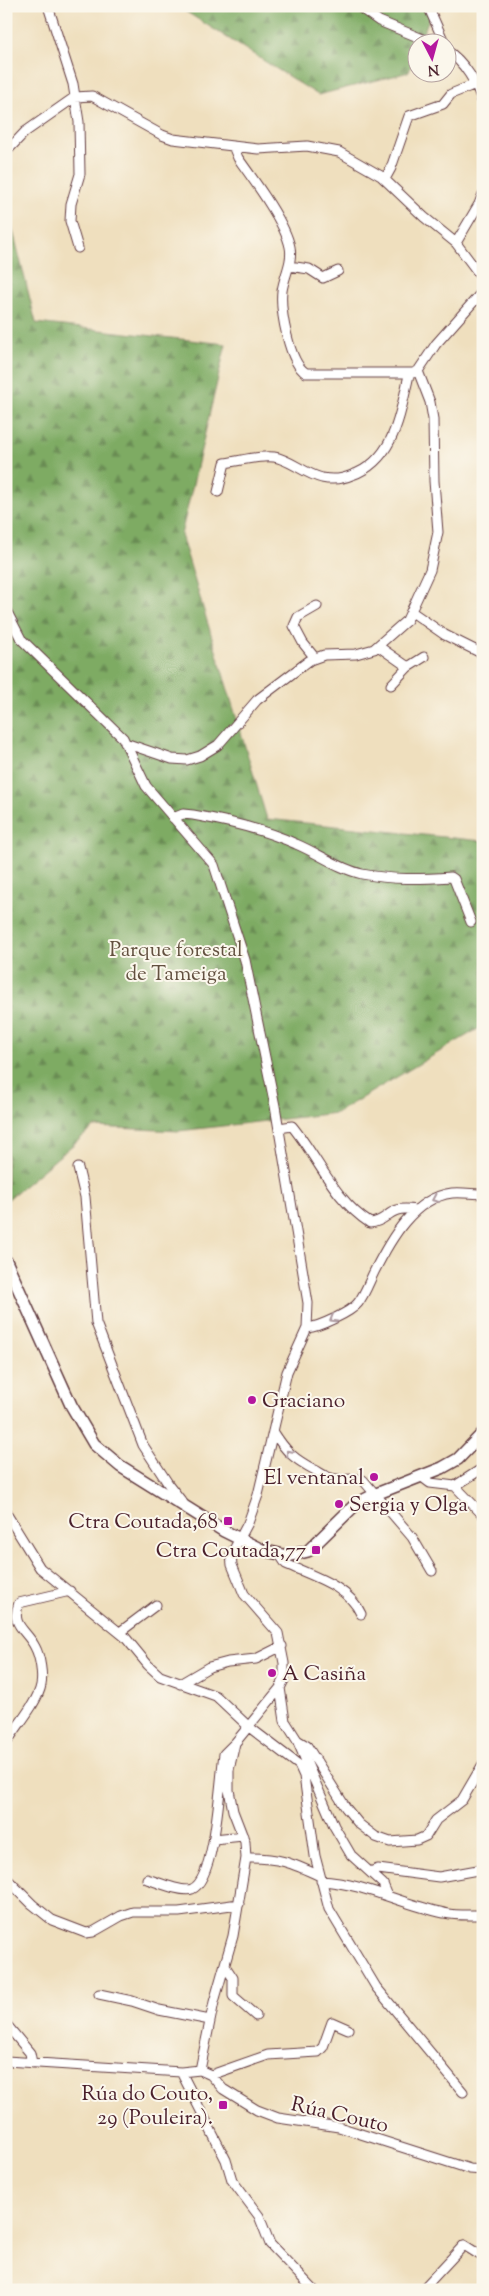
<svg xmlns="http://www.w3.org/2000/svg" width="489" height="2296" font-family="'Sorts Mill Goudy',serif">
<defs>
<pattern id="forest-firs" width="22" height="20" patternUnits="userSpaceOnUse" patternTransform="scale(1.25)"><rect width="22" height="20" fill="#7eab64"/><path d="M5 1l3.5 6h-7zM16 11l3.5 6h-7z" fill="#698b53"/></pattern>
</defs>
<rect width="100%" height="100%" fill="#fbf7ec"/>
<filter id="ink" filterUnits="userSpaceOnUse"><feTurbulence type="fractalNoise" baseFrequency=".02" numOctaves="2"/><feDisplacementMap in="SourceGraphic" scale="10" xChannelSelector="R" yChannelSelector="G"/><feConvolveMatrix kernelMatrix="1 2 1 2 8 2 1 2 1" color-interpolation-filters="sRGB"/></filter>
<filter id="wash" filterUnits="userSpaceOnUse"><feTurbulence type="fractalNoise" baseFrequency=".0096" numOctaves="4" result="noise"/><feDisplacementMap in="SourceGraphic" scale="20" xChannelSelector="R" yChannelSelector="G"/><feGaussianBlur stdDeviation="1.12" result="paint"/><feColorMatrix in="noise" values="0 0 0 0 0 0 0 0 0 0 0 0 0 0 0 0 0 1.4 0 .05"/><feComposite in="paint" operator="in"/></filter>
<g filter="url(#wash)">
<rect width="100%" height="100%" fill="#efdfbe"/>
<!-- forest -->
<path fill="url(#forest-firs)" stroke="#646548" d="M177,6H426L430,16L420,42H416V51L409,72L318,95Z
M6,203L36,323L226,344L181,535L267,819L483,841V1026L336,1113L179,1131L94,1127L7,1200Z"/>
</g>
<g filter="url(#ink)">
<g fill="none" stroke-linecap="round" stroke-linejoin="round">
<!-- minor casing -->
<g stroke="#633c41" stroke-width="11">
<path id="minor" d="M48,6L73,84L79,122L80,174L71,204L70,221L78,248
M358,6L379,21L430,42
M428,6L444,42
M446,50C464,61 478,85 483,104
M233,146L238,158C253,179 285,222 290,247C293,262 284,276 282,291C280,310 289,363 306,373H413L418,371L436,344L483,291
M6,152L25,132L75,97L92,96L162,135L173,139L258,149L307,146L339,152L381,176L424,217L456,243L483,279
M385,179L391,168L409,116L443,104L451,94L483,81
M456,243L479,204L483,194
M289,266L309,269L323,278L338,271
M218,492L225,463C239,461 259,455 274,457C289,459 305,474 322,478C332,480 343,479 352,475C395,460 400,413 409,375
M6,610L21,639L123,738L146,786L214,865L245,960L275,1106L308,1303L307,1328L287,1372L258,1495L248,1523L231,1555L232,1565L244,1594L278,1633L284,1663V1680L280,1688L235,1743L229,1770V1790L233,1811L245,1842L246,1858L233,1936L214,2002L200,2070
M412,612L445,635L483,654
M378,646L408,667
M315,658L303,643L294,626L298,617L317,606
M391,685L408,667L424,657
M125,743L172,759L187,760L200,756L218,745L257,700L310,660L324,655L356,654L374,649L407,620L430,570L438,532L434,481L433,419L430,402L418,371
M173,818L183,814L193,815C228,821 263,829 296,844C318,853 339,869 362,874C392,880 421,879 451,877L454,879L471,922
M279,1128L292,1126C319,1159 334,1200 370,1223C390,1221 387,1205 415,1210
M78,1168L85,1197L96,1323L143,1445L169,1485L183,1503
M307,1328C319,1327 351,1312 358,1303C365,1294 369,1282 374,1272C390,1240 413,1198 452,1193C462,1192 473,1194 483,1194
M273,1431C286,1452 294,1459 315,1470C322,1474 328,1479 336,1479C346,1481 353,1477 363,1480L412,1537L432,1571
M422,1477L430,1483L455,1486L483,1515
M455,1486L483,1468
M6,1513L40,1568L125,1637L148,1665L160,1676L216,1696L249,1727L299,1765L304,1776L315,1856L329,1909L376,1987L463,2092
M280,1555L286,1564C312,1576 349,1586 361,1614
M120,1632L156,1605
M180,1684L209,1667L228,1662L256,1659L282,1646
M280,1688L285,1721L297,1740L334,1826L351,1855L383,1884L388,1896
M297,1740L307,1746L346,1808L359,1824L376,1837L390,1842L417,1840L426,1836L436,1820L462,1800L483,1764
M7,1742C16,1727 38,1702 41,1685C43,1675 40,1656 35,1647C26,1629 10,1626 19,1603L70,1591
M214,1839L243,1836
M246,1858C278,1857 292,1863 320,1876
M370,1872L378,1869L439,1877L483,1869
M6,1878L32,1904L52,1920L86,1933L93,1932L121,1916L133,1912H179L239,1904
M147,1879C157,1882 183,1893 192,1889C216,1879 220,1779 224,1754L235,1743
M321,1881C364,1883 403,1905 444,1913C456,1916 470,1915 483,1915
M225,1966L233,1978V1996L256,2016
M99,1994L132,2001L159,2010L210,2020
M6,2024L30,2053L32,2063
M6,2061L181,2072
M211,2075L268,2055L318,2052L323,2047L332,2022L348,2029
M314,2290L270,2244L259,2216L232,2180L226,2160L181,2072L200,2070L211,2075L223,2089L257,2110L278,2118L339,2127L470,2169L483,2170
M422,2290L464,2245L483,2257"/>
</g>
<!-- tertiary casing -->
<g stroke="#633c41" stroke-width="14">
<path id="tertiary" d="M6,1261L71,1405L94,1444L120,1466L224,1531L262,1550L288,1556L308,1551L356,1504L376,1494L442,1468L458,1459L483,1433"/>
</g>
<!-- minor -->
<use href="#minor" stroke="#fff" stroke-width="9"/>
<!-- tertiary -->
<use href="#tertiary" stroke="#fff" stroke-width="11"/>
</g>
<!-- one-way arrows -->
<defs><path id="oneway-chevron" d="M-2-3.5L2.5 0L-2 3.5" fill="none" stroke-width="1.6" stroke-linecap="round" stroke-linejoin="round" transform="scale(1.25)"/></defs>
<g stroke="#ae9aa0">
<use href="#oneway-chevron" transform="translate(435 1199) rotate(156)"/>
<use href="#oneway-chevron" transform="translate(333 1319) rotate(150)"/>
<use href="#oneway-chevron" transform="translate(289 1453) rotate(-132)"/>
</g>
</g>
<!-- markers -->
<g fill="#b5179e" stroke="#fbf7ec" stroke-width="2">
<circle cx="252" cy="1400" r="5"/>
<circle cx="374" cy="1477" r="5"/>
<circle cx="339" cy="1504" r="5"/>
<rect x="223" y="1516" width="10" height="10" rx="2.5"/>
<rect x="311" y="1545" width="10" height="10" rx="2.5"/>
<circle cx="272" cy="1673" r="5"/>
<rect x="218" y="2100" width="10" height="10" rx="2.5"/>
</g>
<g text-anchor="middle" stroke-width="4" stroke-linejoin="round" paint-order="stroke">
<!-- park labels -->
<g font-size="21" fill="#635140" stroke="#fbf7ec">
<text x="176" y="956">Parque forestal<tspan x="176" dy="24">de Tameiga</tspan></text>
</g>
<!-- poi labels -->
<g font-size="21" fill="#4a1f2b" stroke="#fbf7ec" text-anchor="end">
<text x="262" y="1407" text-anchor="start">Graciano</text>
<text x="364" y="1484">El ventanal</text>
<text x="349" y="1511" text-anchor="start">Sergia y Olga</text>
<text x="218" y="1528">Ctra Coutada,68</text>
<text x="306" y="1557">Ctra Coutada,77</text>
<text x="282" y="1680" text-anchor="start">A Casiña</text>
<text x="213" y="2100">Rúa do Couto,<tspan x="213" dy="24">29 (Pouleira).</tspan></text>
</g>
<!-- street labels -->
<g font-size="21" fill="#4a1f2b" stroke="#fbf7ec">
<text transform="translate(340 2114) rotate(13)" y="7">Rúa Couto</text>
</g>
</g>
<!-- margin -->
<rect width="489" height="2296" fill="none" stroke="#fbf7ec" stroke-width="25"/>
<!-- north arrow -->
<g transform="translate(432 58) rotate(174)"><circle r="24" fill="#fbf7ec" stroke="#b4a19f"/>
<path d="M0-4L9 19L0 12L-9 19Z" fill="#b5179e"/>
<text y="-8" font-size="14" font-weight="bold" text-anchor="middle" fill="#4a1f2b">N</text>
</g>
</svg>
